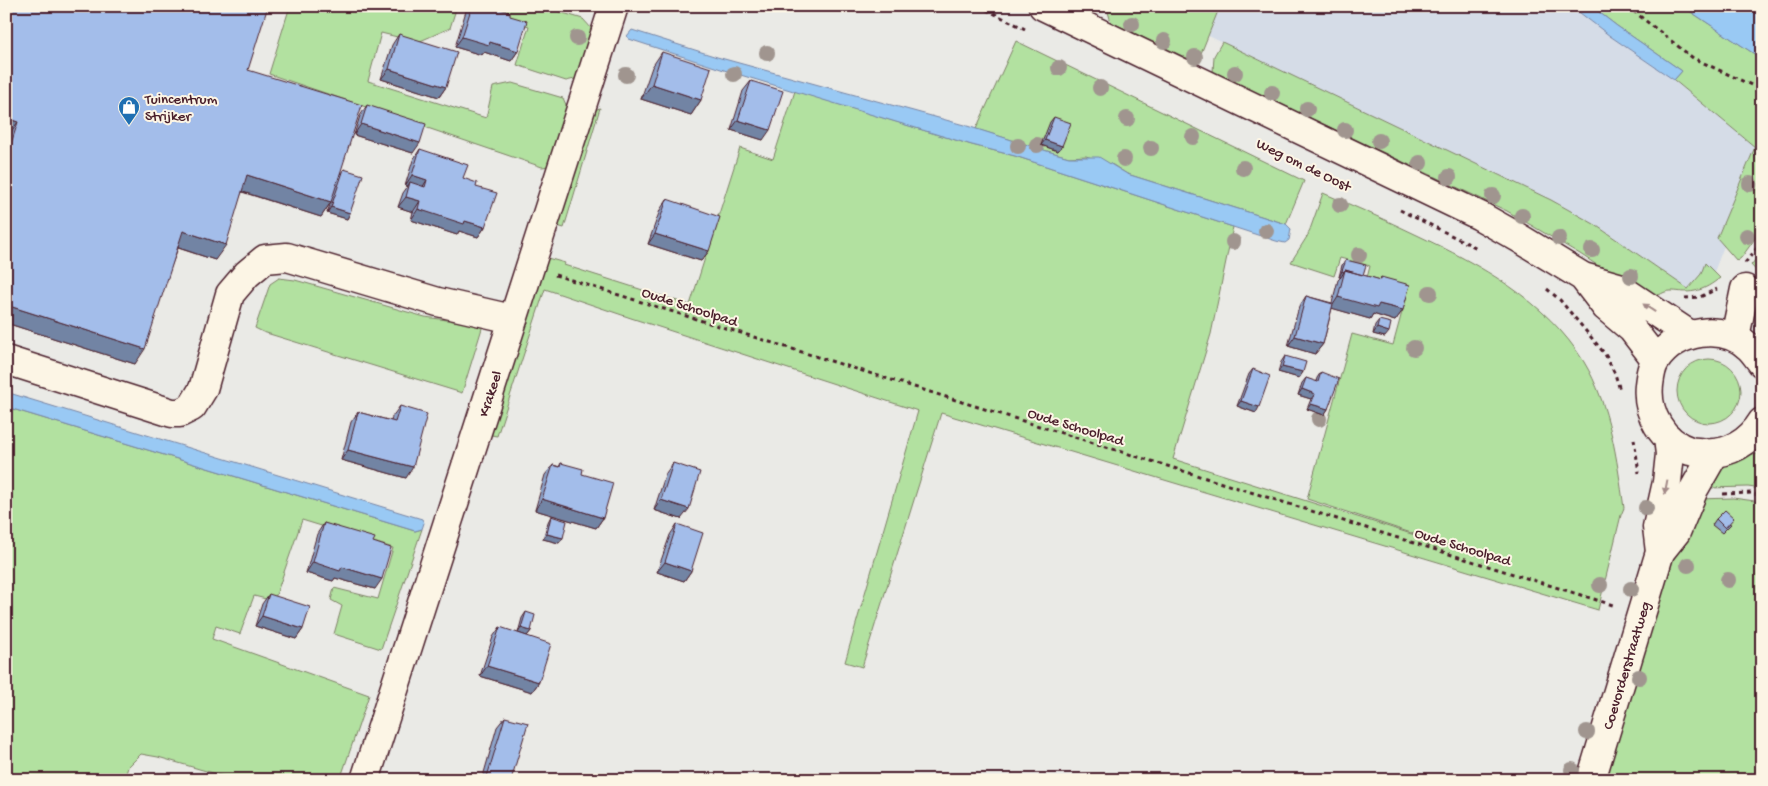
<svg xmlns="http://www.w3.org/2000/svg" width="1768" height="786" font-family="'Gochi Hand',sans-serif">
<rect width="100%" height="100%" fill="#eaeae6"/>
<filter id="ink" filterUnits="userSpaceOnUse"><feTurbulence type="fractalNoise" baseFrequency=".02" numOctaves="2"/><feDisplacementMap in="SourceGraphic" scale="10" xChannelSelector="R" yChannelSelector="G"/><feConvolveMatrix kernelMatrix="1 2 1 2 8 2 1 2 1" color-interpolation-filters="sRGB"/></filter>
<g filter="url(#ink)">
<!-- built -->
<path fill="#d5dce7" d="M1146,6H1571L1610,36L1674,80L1755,147L1717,238L1724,246L1714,272L1705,263L1701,274L1688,289L1594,224L1551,200Z"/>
<!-- green -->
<path fill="#b2e1a0" stroke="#7e8066" d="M290,6H457L450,28L418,42L381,33L368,81L486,118L493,87L512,83L563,98L567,107L550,166L542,167L269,74Z
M464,6H540L583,19L592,29L579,78L566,81L517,65L529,26Z
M1109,6H1220L1200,56L1196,59L1191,60L1111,22L1108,12Z
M1591,6H1682L1762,59V229L1741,258L1737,261L1717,238L1755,147L1674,80L1682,71L1617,26Z
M1016,41L1304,181L1286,224L1127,174L1113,165L1086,156L1069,157L1047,151L976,129Z
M1222,42L1551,200L1594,224L1688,289L1701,274L1705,263L1720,278C1712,284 1705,289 1695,291C1676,295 1670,284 1653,300H1651L1580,254L1507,211L1213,72L1214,56Z
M795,91L972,145L1015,156L1233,227L1211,334L1173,459L1491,559L1307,499L1352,334L1393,345L1408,290L1367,278L1370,266L1340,258L1334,276L1291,262L1308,235L1323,193C1354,206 1386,220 1417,235C1480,265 1546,300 1584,362C1610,405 1617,460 1624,508L1621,515L1598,610L941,413L862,667L845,662L918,411L631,318L545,289L497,436L485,434L544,257L565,263L564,265L690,305L740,148L773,159Z
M600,108L564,228L554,225L592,111Z
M1762,252V277L1751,265Z
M279,278L295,280L425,317L483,325L462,393L263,332L255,328L270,284Z
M1762,303V337L1758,325L1756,304Z
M1677 391a32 32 0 1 1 64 0a32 32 0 1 1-64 0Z
M6,407L415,531L422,529L381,649L334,634L342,606L331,600L334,588L378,599L393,548L302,520L274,601L254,596L240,634L216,626L212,639L369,695L340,780H237L158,757L141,754L128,767L124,780H6Z
M1748,454H1762V489L1748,487L1708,488L1725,462Z
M1733,498L1762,502V537L1759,541L1762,550V780H1598C1626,685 1659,590 1698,499Z"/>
<!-- water -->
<path fill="#99c9f4" stroke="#7985a4" d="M1571,6H1591L1617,26L1682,71L1674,80L1610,36Z
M1682,6H1762V59Z
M632,30L717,57L964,125L1047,151L1069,157H1099L1127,174L1286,224L1291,229L1289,240L1285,243L1276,241L1015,156L972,145L724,70L629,39L627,36Z
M6,392L422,519L424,523L422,529L415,531L6,407Z"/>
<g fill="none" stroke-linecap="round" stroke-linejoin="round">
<!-- minor casing -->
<g stroke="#4a1f2b" stroke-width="31">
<g id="minor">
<path d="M1735,337L1745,289"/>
<path d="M6,360L172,413H180L192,407L203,389L230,294L247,274L265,259L287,257L438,302L512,319"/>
<path d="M1660,552L1676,532L1694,489L1714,454"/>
<path id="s1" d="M365,780L614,6"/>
<path id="s2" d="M1591,780L1660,552L1657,527L1667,482L1670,454L1668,438"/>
</g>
</g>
<!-- major casing -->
<g stroke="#4a1f2b" stroke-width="31">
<path id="major" d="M1043,6L1480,216L1519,238L1583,277L1618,287L1690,335
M1583,277L1606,307L1632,329L1656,360
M1762,363C1758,358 1754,352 1750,348C1723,322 1677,330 1656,360C1651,367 1650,377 1649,385C1646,413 1662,442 1690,451C1694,452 1700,452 1705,453C1728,455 1750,442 1762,422"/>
</g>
<!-- path -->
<path stroke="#4a1f2b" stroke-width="3" stroke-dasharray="4 4" stroke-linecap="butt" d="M979,6L1025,29
M1627,6L1693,58L1762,90
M1400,210L1477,248
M1745,263L1762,242
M555,275L1616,606
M1547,289L1560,300L1605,354L1615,374L1620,390
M1685,298L1700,297L1717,289
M1634,439L1639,473
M1723,494L1751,493L1762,496"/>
<!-- minor -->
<use href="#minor" stroke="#fcf5e5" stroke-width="28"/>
<!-- major -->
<use href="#major" stroke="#fcf5e5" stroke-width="28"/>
</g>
<!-- trees -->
<g fill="#a0958f">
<circle cx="1132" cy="24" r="8"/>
<circle cx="577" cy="38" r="8"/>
<circle cx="1164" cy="41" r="8"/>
<circle cx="767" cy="53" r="8"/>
<circle cx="1195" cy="57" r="8"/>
<circle cx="1059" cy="68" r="8"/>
<circle cx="1235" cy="73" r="8"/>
<circle cx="734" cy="74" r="8"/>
<circle cx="626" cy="75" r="8"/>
<circle cx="1100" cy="88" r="8"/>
<circle cx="1272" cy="93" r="8"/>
<circle cx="1307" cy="109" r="8"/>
<circle cx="1127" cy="119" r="8"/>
<circle cx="1345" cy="130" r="8"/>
<circle cx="1193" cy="137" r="8"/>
<circle cx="1379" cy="141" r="8"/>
<circle cx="1037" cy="145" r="8"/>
<circle cx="1018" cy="146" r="8"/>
<circle cx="1151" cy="148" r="8"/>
<circle cx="1124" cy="159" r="8"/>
<circle cx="1420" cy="163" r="8"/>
<circle cx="1243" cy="168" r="8"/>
<circle cx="1449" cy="177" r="8"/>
<circle cx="1750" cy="184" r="8"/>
<circle cx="1493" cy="196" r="8"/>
<circle cx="1340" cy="205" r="8"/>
<circle cx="1522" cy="216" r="8"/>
<circle cx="1266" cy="231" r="8"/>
<circle cx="1747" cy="236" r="8"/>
<circle cx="1559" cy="238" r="8"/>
<circle cx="1233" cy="242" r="8"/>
<circle cx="1592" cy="250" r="8"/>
<circle cx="1359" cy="255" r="8"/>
<circle cx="1631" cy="276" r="8"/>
<circle cx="1430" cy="293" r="8"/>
<circle cx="1414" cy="348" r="8"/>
<circle cx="1319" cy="419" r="8"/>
<circle cx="1646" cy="508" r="8"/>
<circle cx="1688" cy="565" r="8"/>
<circle cx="1728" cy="580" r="8"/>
<circle cx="1600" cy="585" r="8"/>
<circle cx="1631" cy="589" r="8"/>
<circle cx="1639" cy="677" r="8"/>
<circle cx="1587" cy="732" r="8"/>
<circle cx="1572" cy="770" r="8"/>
</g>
<!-- wall -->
<path fill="#8ca3c9" stroke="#4a1f2b" d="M6,6L248,70L340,174L344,169L350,213L347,219L327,213L331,202L321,217L242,192L215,260L178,248L135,364L6,323V141L7,137H6Z
M470,6H490L510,16L518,51L511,61L484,52L482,55L455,47L466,11Z
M399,34L446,87L439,97L381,79L392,45Z
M662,52L701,100L691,115L641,99L652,67Z
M751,81L763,140L731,130L743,91Z
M367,105L413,153L354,135L360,116Z
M1054,117L1062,146L1058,151L1041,145L1050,122Z
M420,149L476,187L485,227L478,237L459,231L457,235L411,220L413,212L398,207L403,193L408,186H405L413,160Z
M667,199L709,251L701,261L648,244L660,210Z
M1346,260L1363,275L1380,280L1381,277L1403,310L1395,321L1373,314L1370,319L1332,308L1323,344L1315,354L1288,346L1299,307L1306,296L1332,303L1338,280L1341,277H1339L1342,265Z
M1379,320L1385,337L1373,334L1375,325Z
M1285,356L1303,372L1299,378L1278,372L1281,362Z
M1253,369L1256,413L1237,406L1249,374Z
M1321,372L1328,409L1324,415L1307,409L1311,399L1298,395L1302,383L1306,378L1316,382L1317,378Z
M400,406L406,478L341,460L351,422L358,412L391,421L392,417Z
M561,463L582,474L603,518L596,528L535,510L545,475L553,465L559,467Z
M673,463L681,519L654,510L666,473Z
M551,516L559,543L543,539L548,522Z
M1716,519L1731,524L1722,533L1712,525Z
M324,523L373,542L375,589L335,578L333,581L306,573L317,534Z
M677,524L691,571L684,581L657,572L670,535Z
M269,594L303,629L296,639L255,626L262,604Z
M526,612L531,631L527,636L518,633L522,618Z
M500,627L539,682L532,692L480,676L493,637Z
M505,717L511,780H482L497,727Z"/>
<!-- shaded-wall -->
<path fill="#7284a4" stroke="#4a1f2b" d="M462,37L490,42L518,51L511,61L484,52L482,55L455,47Z
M389,69L446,87L439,97L381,79Z
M652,84L701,100L691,115L641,99Z
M6,118L18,122L7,137H6Z
M738,120L770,130L763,140L731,130Z
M361,124L420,143L413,153L354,135Z
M1045,140L1062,146L1058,151L1041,145Z
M247,175L331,202L321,217L237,190Z
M412,175L427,180L420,191L410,182L408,186H405Z
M406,197L420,201L413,212L398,207Z
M331,207L350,213L347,219L327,213Z
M418,209L465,221L485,227L478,237L459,231L457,235L411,220Z
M183,231L226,245L215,260L173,246Z
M655,234L709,251L701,261L648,244Z
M1342,271L1344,272L1341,277H1339Z
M1338,297L1379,304L1403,310L1395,321L1373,314L1370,319L1331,308Z
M6,305L145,349L135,364L6,323Z
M1377,328L1389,332L1385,337L1373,334Z
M1295,336L1323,344L1315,354L1288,346Z
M1282,367L1303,372L1299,378L1278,372Z
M1302,389L1315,394L1311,399L1298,395Z
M1241,401L1259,407L1256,413L1237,406Z
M1311,404L1328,409L1324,415L1307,409Z
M348,450L413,467L406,478L341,460Z
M542,499L603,518L596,528L535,510Z
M661,500L689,509L681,519L654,510Z
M547,534L563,538L559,543L543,539Z
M313,562L342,567L382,579L375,589L335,578L333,581L306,573Z
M665,562L691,571L684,581L657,572Z
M262,616L303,629L296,639L255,626Z
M521,628L531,631L527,636L518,633Z
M487,666L539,682L532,692L480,676Z"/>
<!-- building -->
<path fill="#a3bdea" stroke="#4a1f2b" d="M6,6H268L248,70L362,105L331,202L247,175L226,245L183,231L145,349L6,305V159L18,122L6,118Z
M472,6H490L510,12V16L527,21L518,51L490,42L489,45L462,37Z
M399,34L457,52L446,87L389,69Z
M662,52L711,68L701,100L652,84Z
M751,81L783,91L770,130L738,120Z
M367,105L426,124L420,143L361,124Z
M1054,117L1071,123L1062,146L1045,140Z
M420,149L468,165L463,178L477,183L476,187L497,193L485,227L465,221L464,224L418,209L420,201L406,197L410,182L425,187L427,180L412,175Z
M344,169L363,175L350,213L331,207Z
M667,199L720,217L709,251L655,234Z
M1346,260L1366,265L1363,275L1345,270L1344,272L1342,271Z
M1345,270L1381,280V277L1410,285L1403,310L1379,304L1377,308L1338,297Z
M1306,296L1333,304L1323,344L1295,336Z
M1379,320L1391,323L1389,332L1377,328Z
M1285,356L1306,362L1303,372L1282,367Z
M1253,369L1270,376L1259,407L1241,401Z
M1321,372L1339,379L1328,409L1311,404L1315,394L1302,389L1306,378L1318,382Z
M400,406L427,414L413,467L348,450L358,412L395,422Z
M561,463L583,469L582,474L613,483L603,518L542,499L553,465L560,467Z
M673,463L700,472L689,509L661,500Z
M1725,510L1734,518L1725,528L1716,519Z
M551,516L567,521L563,538L547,534Z
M324,523L375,538L373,542L391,548L382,579L342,567L340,571L313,562Z
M677,524L703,533L691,571L665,562Z
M269,594L310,607L303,629L262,616Z
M526,612L535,615L531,631L521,628Z
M500,627L551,644L539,682L487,666Z
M505,717L528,723L511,780H486Z"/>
<!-- one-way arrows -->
<defs><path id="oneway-solid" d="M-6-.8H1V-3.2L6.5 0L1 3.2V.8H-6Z" transform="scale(1.25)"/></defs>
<g fill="#a38a88">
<use href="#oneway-solid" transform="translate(1649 308) rotate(-146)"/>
<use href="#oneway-solid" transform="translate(1666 487) rotate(101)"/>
</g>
</g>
<!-- icons -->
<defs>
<g id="shop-pin" transform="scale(1.125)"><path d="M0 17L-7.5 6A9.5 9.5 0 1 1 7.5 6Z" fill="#1f6fb2" stroke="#fcf5e5"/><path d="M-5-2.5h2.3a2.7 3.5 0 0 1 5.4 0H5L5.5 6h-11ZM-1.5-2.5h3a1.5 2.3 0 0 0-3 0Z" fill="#fff"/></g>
</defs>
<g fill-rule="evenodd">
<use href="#shop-pin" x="129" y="107"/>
</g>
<g text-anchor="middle" stroke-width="4" stroke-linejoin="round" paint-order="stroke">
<!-- poi labels -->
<g font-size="15" fill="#4a1f2b" stroke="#fcf5e5" text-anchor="start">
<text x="145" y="103">Tuincentrum<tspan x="145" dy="17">Strijker</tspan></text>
</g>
<!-- street labels -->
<g font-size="15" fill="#4a1f2b" stroke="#fcf5e5">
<text transform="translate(1304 164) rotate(26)" y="5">Weg om de Oost</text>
<text transform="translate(690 306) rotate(18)" y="5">Oude Schoolpad</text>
<text dy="5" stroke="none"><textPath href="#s1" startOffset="406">Krakeel</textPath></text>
<text transform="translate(1076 426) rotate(17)" y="5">Oude Schoolpad</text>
<text transform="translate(1463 546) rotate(17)" y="5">Oude Schoolpad</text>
<text dy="5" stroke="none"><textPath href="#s2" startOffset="120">Coevorderstraatweg</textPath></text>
</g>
</g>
<!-- margin -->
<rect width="1768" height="786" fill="none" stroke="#fcf5e5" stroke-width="25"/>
<rect x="12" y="12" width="1743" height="761" fill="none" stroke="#4a1f2b" stroke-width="2" filter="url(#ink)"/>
</svg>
